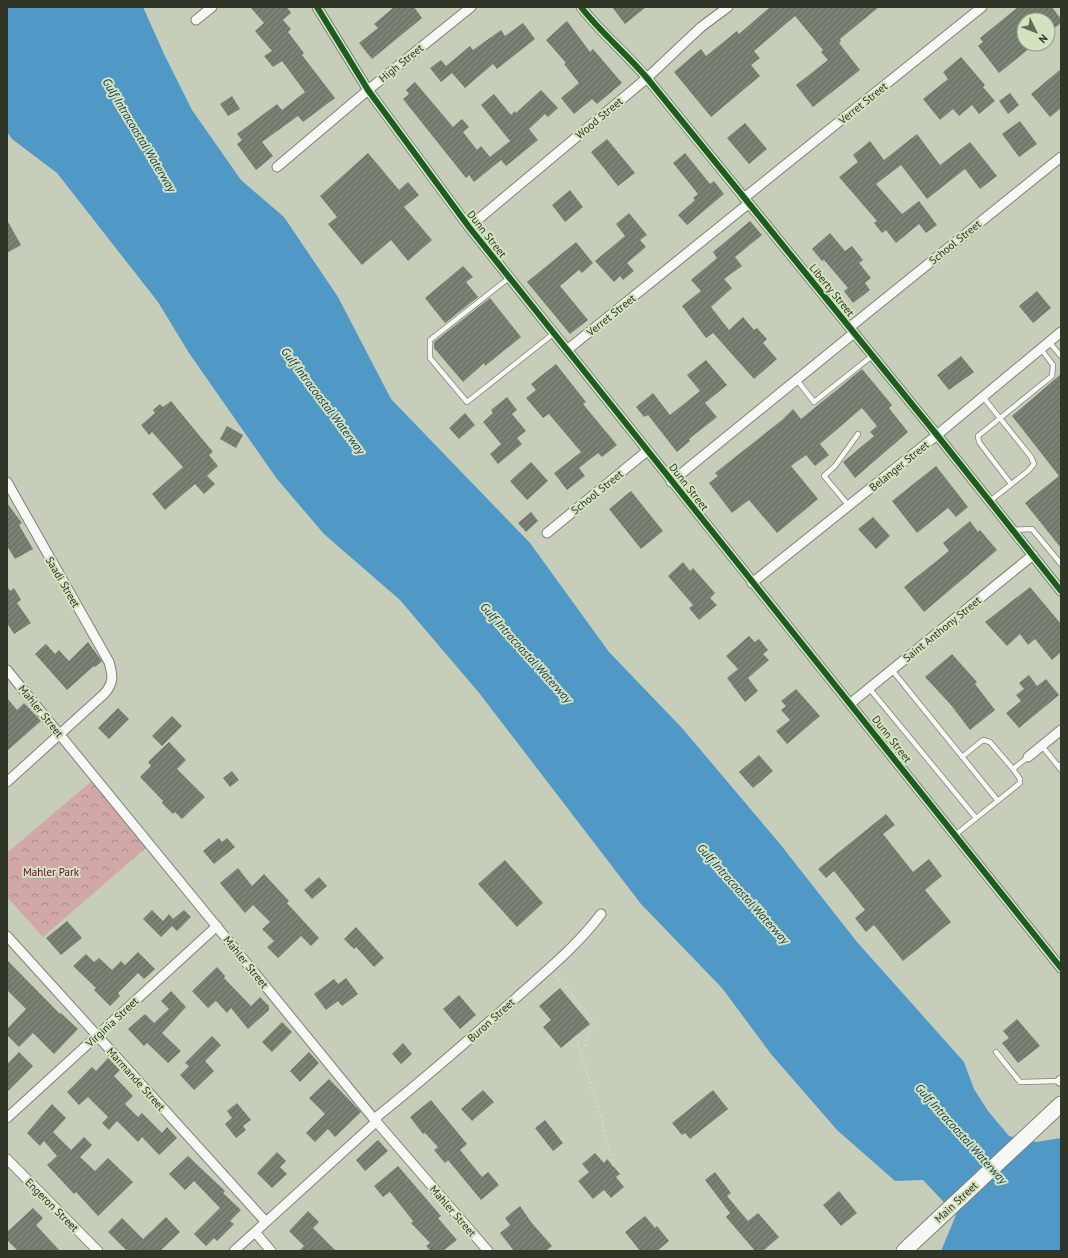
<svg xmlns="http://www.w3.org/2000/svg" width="1068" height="1258" font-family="'PT Sans',sans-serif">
<defs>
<pattern id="park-crowns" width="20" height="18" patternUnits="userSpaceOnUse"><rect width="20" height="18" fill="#d1a7a8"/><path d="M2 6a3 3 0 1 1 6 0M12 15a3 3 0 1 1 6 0" fill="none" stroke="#aa8989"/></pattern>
<pattern id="building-hatch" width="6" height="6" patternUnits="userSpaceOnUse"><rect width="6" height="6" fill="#788173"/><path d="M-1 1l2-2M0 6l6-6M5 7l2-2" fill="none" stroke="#636a5e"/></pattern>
</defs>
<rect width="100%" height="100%" fill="#c6ceba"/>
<!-- park -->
<path fill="url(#park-crowns)" d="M94,779L148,846L43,937L7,897V853Z"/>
<!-- water -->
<path fill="#5099c7" d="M7,7H143L164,54L192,110L241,180L284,217L338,297L391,399L530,543L609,652L682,728L780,844L857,942L964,1062L974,1089L988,1111L1009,1136L1036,1142L1061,1138V1251H941L956,1215L923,1180L895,1181L837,1130L771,1054L722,988L641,904L480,694L400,600L324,534L277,479L189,353L158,302L57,173L12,139L7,132Z"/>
<!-- building -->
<path fill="url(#building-hatch)" d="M250,7H287L291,13L283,20L291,29L288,32L304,53L302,55L335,98L303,122L298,116L262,142L273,156L256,170L237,144L242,140L237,134L277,104L282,110L305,92L282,61L273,67L264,56L272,51L255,31L264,23Z
M394,7H414L422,18L372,59L359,43L378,28L374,24Z
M612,7H646L625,24Z
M770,7H879L840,39L841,41L839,43L860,70L813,107L796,85L828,60L821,52L823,50L795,16L754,51L760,58L751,65L760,76L711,117L674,72L701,49L706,56L737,31L739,34Z
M1018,7H1052L1061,19V23L1048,33V20H1024V44H1035L999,73L978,46L983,42L980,38Z
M567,21L590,52L593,49L622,83L597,104L592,99L574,114L561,98L579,83L564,64L566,63L546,40Z
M523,23L535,39L497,69L493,64L465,88L452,73L441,82L430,68L441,60L446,66L470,46L473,50L501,30L505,36Z
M961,57L985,85L983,87L995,101L979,114L972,105L959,116L953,109L940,120L923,99L948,79L943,72Z
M1061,69V108L1050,117L1031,94Z
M415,82L453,127L462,119L469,127L463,132L477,150L481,146L490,157L510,141L481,105L494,94L511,115L515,111L516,113L541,90L558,108L548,117L545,114L529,129L538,140L506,166L501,160L474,182L469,175L466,178L403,99L409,94L406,90Z
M1010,93L1019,105L1008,114L999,101Z
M232,96L240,109L228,116L220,104Z
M1020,121L1037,144L1019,157L1002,134Z
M745,123L767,149L749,164L727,138Z
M917,134L940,165L970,142L997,176L980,189L965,169L927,199L901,165L876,184L902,214L919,201L937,225L926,233L919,224L896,243L886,230L882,233L874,223L877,221L839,177L858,162L853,155L870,141L884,160Z
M607,139L635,173L618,186L591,152Z
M368,153L399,190L408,182L419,195L404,207L432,240L408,261L391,240L362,265L328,224L337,217L320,196Z
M685,153L710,184L714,181L724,194L687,225L678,215L695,200L693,198L698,194L673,163Z
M570,190L583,207L565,222L552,205Z
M629,213L647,235L640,240L646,247L627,263L634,271L623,280L620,276L614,282L595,261L625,236L616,224Z
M7,220L21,245L7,253Z
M750,221L762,235L735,257L742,266L724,279L732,288L711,307L729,330L743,317L754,330L757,328L767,339L763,343L777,359L754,379L713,333L706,338L682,306L701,291L691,280L717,258L713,252Z
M830,233L845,251L852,246L863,260L859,263L871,278L865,283L870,290L853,303L844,291L848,288L824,260L822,261L812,249Z
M576,242L593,263L582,273L579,270L560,286L588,320L570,334L527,282Z
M463,266L473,277L466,282L478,297L445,323L425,298Z
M1037,291L1051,308L1033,323L1019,306Z
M490,298L521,337L485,366L484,363L463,382L434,348V342Z
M961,356L974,372L949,390L937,375Z
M706,360L727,385L705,403L717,417L689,439L690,441L677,452L648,415L644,417L636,407L653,393L670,415L700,391L687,375Z
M556,364L586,402L583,404L617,445L602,457L598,453L579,468L585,476L567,490L554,473L581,452L549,414L543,418L526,398L536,390L531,384Z
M862,369L892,405L889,408L908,432L855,478L843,462L874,436L870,432L877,426L862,408L820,444L829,455L815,466L806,455L791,466L818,499L777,533L749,500L732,513L709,483L718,476L715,473L782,420L793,409L801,419Z
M1061,374V548L1025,503L1059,476L1012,416Z
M507,397L517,410L512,414L526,431L517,438L522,444L498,464L490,454L501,444L483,422L493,413L491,410Z
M171,401L213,452L209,455L218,466L207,476L215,484L204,494L195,484L165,510L152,494L183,467L152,432L149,435L141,425L155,413L153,410L160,404L163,407Z
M465,413L475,425L459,439L449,428Z
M227,426L243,435L236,448L220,439Z
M531,462L548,481L527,500L510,481Z
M936,466L968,507L956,517L948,508L917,533L892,501Z
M631,491L663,531L641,549L609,509Z
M7,503L22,523L19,525L33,549L15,559L7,546Z
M531,512L538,521L526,532L518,523Z
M873,517L890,536L876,549L858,529Z
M970,521L978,532L980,530L997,550L924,612L904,587L949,551L943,543Z
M683,562L690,571L693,568L715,593L710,598L717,605L699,620L689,608L693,605L668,576Z
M7,586L10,591L14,588L21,600L17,603L31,623L14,634L7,623Z
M1030,587L1061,624V652L1052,660L1035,639L1028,645L1020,634L1007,646L985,622Z
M749,636L755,642L759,639L768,650L763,654L769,660L748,678L758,691L745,702L727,678L738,669L726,656Z
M88,642L102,661L95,667L94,666L67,690L35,654L46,644L55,654L59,650L69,661Z
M952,654L977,682L975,684L995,710L970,730L951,705L925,677Z
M1029,675L1037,686L1046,679L1059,695L1019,728L1006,713L1021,701L1016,695L1024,689L1019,683Z
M796,689L820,716L787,744L776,731L790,720L781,710L786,706L781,701Z
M7,698L17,710L24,703L41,721L7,751Z
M118,708L129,719L109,739L98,728Z
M172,716L182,726L162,746L152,736Z
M169,742L186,760L177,769L205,797L182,819L175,812L173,814L162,803L163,801L140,777L151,766L148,762Z
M759,755L773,771L753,788L739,772Z
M232,771L239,780L230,787L223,778Z
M886,814L895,825L883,834L913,872L929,859L942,876L925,890L951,922L903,961L874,925L866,932L855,918L865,910L834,871L826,878L818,869Z
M219,838L222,842L227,838L235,847L214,864L203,851Z
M505,860L543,903L517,927L478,884Z
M238,868L252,886L264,874L289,901L287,903L319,938L311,946L301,936L278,958L267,947L274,941L262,929L270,922L253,905L245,913L220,883Z
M319,877L327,886L312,899L304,890Z
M152,910L163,921L169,914L173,919L184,910L191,917L177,931L172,926L161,937L143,919Z
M67,921L82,938L61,955L46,938Z
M356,927L384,958L374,967L356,947L354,949L344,939Z
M138,952L155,969L144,979L138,973L118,993L120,996L110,1006L94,990L96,988L73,966L86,954L94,962L99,958L112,970L121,961L125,965Z
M7,960L60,1014L61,1013L78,1029L54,1054L33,1033L19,1047L7,1035V1029L26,1009L7,990Z
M217,967L225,976L224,978L251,1006L260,997L269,1006V1010L248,1029L231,1008L227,1013L216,1001L208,1008L192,991Z
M346,978L358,994L342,1006L338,1001L326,1010L314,994L334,979L338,984Z
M560,988L590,1024L561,1048L543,1027L551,1020L539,1006Z
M171,991L186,1007L162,1033L181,1051L168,1063L147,1043L144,1046L128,1029L145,1014L154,1023L169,1009L161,1001Z
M459,995L476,1015L460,1029L443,1009Z
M1017,1019L1040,1046L1018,1063L1002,1043L1009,1038L1003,1031Z
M282,1022L292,1032L272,1052L262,1042Z
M212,1036L221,1045L205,1061L214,1071L194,1090L180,1075L189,1066L185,1063Z
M403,1043L412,1054L401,1064L392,1054Z
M19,1052L33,1066L7,1092V1064Z
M309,1052L319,1063L300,1082L290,1071Z
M108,1058L120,1070L114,1076L133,1096L125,1104L138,1117L142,1113L162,1133L167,1127L177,1138L159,1155L142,1137L138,1142L117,1121L109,1130L102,1123L108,1117L88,1097L79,1105L67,1092L92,1067L96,1071Z
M329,1079L361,1112L335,1137L328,1129L315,1142L306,1133L325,1114L309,1098Z
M483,1090L494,1102L472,1121L461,1109Z
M713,1090L728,1109L690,1139L685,1133L682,1135L672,1123Z
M431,1100L467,1144L460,1150L482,1177L488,1172L499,1185L481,1200L448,1160L445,1163L434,1150L438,1147L425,1133L423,1134L410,1117Z
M237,1103L251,1120L243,1126L246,1130L236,1138L225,1124L232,1118L227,1111Z
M52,1104L66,1118L53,1132L71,1150L84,1137L92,1145L80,1157L95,1171L108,1158L133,1182L98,1216L76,1192L74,1194L47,1165L57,1156L44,1141L40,1146L27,1133Z
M545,1120L563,1143L553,1151L535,1128Z
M378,1140L388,1151L365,1171L356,1160Z
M277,1152L286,1161L280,1167L287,1174L272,1188L257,1173Z
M595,1153L604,1163L607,1159L620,1174L616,1177L624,1187L611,1198L604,1190L593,1199L578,1181L589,1172L582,1164Z
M188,1156L225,1191L223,1193L241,1210L230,1221L234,1224L217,1241L214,1238L206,1246L194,1234L220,1208L194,1181L185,1190L169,1174Z
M398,1166L441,1216L438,1218L457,1240L443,1251H431L426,1246L430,1243L411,1223L413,1221L390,1192L383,1197L374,1186Z
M715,1172L731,1193L727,1196L748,1221L758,1213L779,1237L763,1251H755L726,1217L730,1213L705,1180Z
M839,1191L857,1213L841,1226L823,1205Z
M520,1206L531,1222L552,1246L546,1251H514L500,1233L510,1225L505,1218Z
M33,1208L43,1218L36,1225L60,1251H18L7,1240V1232Z
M308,1211L319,1222L313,1228L336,1251H299L304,1246L289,1231Z
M645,1216L655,1228L657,1226L669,1241L657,1251H640L625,1232Z
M166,1217L180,1232L160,1251H127L108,1232L122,1218L143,1239Z"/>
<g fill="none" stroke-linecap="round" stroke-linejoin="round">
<!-- lane casing -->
<g stroke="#7d8374" stroke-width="6">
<path id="lane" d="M509,278L430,340V358L467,402L553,334
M1049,342L1061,356
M797,380L814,402L872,356
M983,397L1031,457L1034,464L1028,471L990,501
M1011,484L979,442L978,436L1052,376L1053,365L1041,349
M849,506L824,476L835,466L858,434
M1013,530L1032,529L1061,564
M892,670L998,801
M869,688L976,818
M1042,746L1058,766
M962,757L983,740L990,742L1013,769L1028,757
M1061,764L1058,766L1061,770
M955,835L1020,783V779L1013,769
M996,1052L1020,1082L1060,1081"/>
</g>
<!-- street casing -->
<g stroke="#7d8374" stroke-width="11">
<path id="street" d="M317,7L368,90L469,227L1061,968
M581,7C601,33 626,53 647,78L937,435L1061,591
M196,20L212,7
M277,167L368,90L471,7
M744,198L982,7
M469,227L647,78L701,27L728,7
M850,327L1061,157
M567,350L748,204
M7,482L109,662C113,676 114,683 104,694L7,782
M671,482L854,333
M547,533L647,451
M752,583L937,435L1061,332
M7,670L374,1119L488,1251
M851,703L1033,555
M1028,757L1061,730
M7,936L266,1222
M1060,1081L1061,1080
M7,1118L217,926
M374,1119C423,1080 470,1039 516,998C546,971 577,946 601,914
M7,1159L98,1251
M255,1232L271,1251
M234,1251L377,1121"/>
</g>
<!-- primary casing -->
<g stroke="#7d8374" stroke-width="17">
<path id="primary" d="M904,1251L1061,1104"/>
</g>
<!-- path -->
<path stroke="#d4d6cf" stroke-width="2" stroke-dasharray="2 3" stroke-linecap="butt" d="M555,975L594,1022L581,1054L601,1117L613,1166
M576,1036L581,1053"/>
<!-- lane -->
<use href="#lane" stroke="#f6f8f5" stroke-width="4.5"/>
<!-- street -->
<use href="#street" stroke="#f6f8f5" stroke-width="9"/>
<!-- primary -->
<use href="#primary" stroke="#f6f8f5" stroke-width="15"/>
<!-- cycleway casing -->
<g stroke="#d4e3bf" stroke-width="8">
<path id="cycleway" d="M317,7L368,90L469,227L1061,968
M581,7C601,33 626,53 647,78L937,435L1061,591"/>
</g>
<!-- cycleway -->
<use href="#cycleway" stroke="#1b5e20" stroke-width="6"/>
</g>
<g text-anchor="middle" stroke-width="4" stroke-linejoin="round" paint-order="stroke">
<!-- street labels -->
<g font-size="11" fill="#303627" stroke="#d4e3bf">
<text transform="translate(401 63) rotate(-39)" y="4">High Street</text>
<text transform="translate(863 103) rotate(-39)" y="4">Verret Street</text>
<text transform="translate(599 118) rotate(-40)" y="4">Wood Street</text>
<text transform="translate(487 234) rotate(52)" y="4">Dunn Street</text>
<text transform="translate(955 242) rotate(-39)" y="4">School Street</text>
<text transform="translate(832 290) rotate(51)" y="4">Liberty Street</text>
<text transform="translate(611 315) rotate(-39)" y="4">Verret Street</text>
<text transform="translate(899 466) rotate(-39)" y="4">Belanger Street</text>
<text transform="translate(689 487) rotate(52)" y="4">Dunn Street</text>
<text transform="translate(597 492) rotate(-39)" y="4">School Street</text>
<text transform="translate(63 582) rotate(60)" y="4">Saadi Street</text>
<text transform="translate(942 629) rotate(-39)" y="4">Saint Anthony Street</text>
<text transform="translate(41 711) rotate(51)" y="4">Mahler Street</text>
<text transform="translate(892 739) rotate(52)" y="4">Dunn Street</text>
<text transform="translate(246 962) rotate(51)" y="4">Mahler Street</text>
<text transform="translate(491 1020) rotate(-42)" y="4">Buron Street</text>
<text transform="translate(112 1022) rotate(-43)" y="4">Virginia Street</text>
<text transform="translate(136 1079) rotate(48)" y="4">Marmande Street</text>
<text transform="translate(956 1202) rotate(-43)" y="4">Main Street</text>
<text transform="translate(52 1205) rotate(45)" y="4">Engeron Street</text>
<text transform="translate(453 1211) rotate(49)" y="4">Mahler Street</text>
</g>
<!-- park labels -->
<g font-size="11" fill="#6d012d" stroke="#d4e3bf">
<text x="51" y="876">Mahler Park</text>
</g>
<!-- water labels -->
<g font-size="12" font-style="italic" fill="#0f3554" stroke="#d4e3bf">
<text transform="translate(139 135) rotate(59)" y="4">Gulf Intracoastal Waterway</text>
<text transform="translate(323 401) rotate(53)" y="4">Gulf Intracoastal Waterway</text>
<text transform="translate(526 653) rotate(48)" y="4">Gulf Intracoastal Waterway</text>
<text transform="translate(743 894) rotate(48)" y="4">Gulf Intracoastal Waterway</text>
<text transform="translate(961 1134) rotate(48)" y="4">Gulf Intracoastal Waterway</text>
</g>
</g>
<!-- border -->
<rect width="1068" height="1258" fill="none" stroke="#303627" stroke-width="16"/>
<!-- north arrow -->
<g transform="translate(1036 32) rotate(133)"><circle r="19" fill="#d4e3bf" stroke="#929e82"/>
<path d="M0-3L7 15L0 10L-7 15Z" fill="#646b5a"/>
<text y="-6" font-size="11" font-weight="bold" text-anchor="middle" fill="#303627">N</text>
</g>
</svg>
